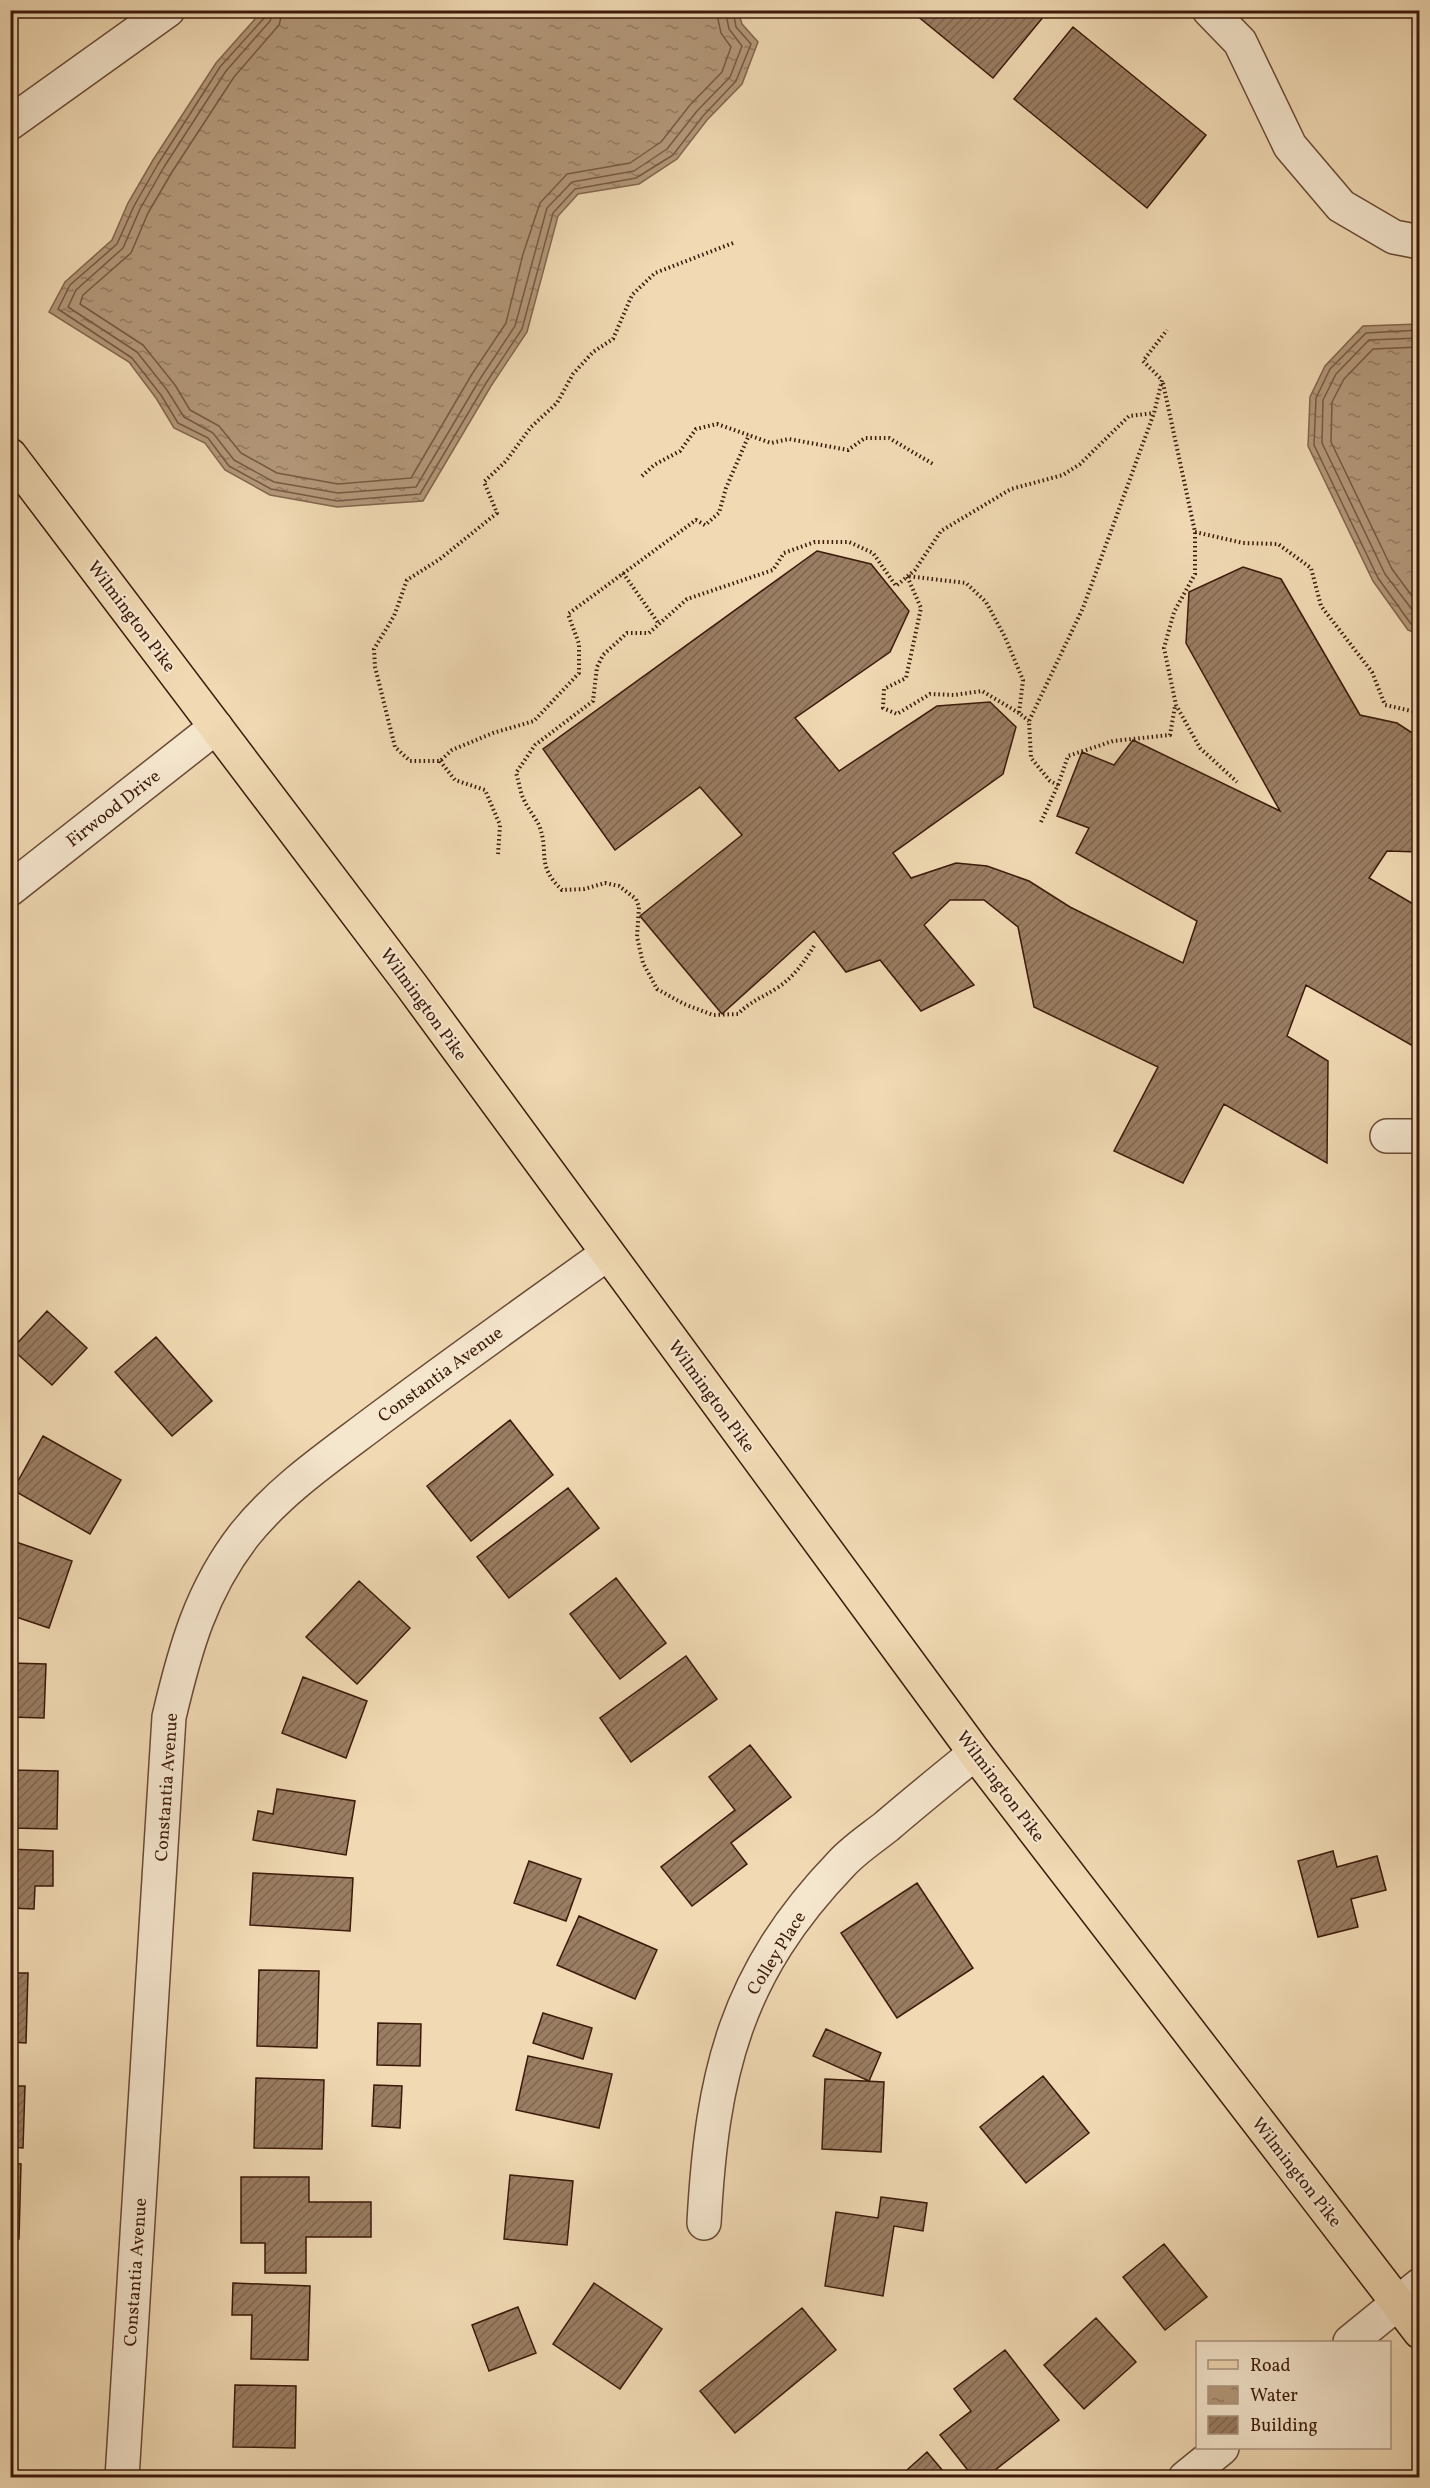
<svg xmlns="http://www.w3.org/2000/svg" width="1430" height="2488" font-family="Vollkorn,serif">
<defs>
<pattern id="water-ripples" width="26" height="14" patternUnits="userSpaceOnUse" patternTransform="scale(1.5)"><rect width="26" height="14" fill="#b3987a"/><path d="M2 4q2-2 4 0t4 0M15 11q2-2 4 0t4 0" fill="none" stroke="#937b62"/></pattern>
<pattern id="building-hatch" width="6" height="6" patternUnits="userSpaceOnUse" patternTransform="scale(1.5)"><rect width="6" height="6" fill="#9a7d62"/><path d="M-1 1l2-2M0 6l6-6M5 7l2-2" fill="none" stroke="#7f664f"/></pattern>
</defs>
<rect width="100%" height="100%" fill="#f0d9b3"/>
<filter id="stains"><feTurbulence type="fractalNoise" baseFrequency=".00333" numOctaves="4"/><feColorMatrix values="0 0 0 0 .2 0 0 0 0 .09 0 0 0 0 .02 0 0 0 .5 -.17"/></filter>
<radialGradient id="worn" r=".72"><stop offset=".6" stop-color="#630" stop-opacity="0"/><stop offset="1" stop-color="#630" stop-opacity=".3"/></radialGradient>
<!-- water -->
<path fill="url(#water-ripples)" stroke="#83664d" stroke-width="1.5" d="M262,11H738L742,24L758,42L742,84L707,120L677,159L639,184L578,194L558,216L527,332L491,386L423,501L337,507L270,495L225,470L205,443L174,428L156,398L129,362L49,312L65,282L112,240L128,203L153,160L216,63Z
M1419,324H1420L1419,634L1408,630L1373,581L1308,446L1310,397L1325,366L1363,326Z"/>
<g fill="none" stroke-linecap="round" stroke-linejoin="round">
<!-- shore -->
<path stroke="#785942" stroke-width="1.5" d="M266,10L265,17L220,67L158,164L134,206L117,244L70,285L58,309L132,358L161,395L178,423L208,438L229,466L271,489L337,501L420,494L486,383L522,329L553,213L575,189L636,178L673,155L703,116L736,81L751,44L736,27L733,10
M274,10L270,21L226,71L164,167L140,209L123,248L76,290L68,307L137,352L167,390L184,417L213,433L234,460L274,482L338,493L416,487L480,379L515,326L547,208L572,182L634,171L667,149L697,111L730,77L742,46L729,29L725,10
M283,10L279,25L234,77L172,172L148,213L131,253L83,295L80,304L143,345L175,385L190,410L219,426L241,453L277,473L338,484L411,478L472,374L506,323L523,254L540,203L567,174L630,163L661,142L690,105L722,72L731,47L721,33L716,10
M1420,330L1366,333L1330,369L1316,398L1314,445L1378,578L1411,624L1420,628
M1420,338L1369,340L1336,374L1323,400L1322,443L1385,574L1420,620
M1420,347L1373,349L1344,379L1332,402L1331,442L1392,569L1420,607"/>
</g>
<!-- building -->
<path fill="url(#building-hatch)" stroke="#3c1a0a" stroke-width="1.5" d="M910,10H1049L993,78Z
M1073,27L1206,135L1147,208L1014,99Z
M817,551L871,564L909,611L890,652L795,718L839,771L937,706L990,702L1016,727L1003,774L893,853L911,878L956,863L987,866L1029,881L1070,907L1183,963L1197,921L1076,853L1089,828L1057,816L1082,752L1114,765L1133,740L1280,811L1186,643L1189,592L1243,567L1281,579L1360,715L1397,723L1420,738V852L1387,851L1369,878L1420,908V1050L1306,985L1287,1036L1328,1061L1327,1163L1224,1104L1183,1183L1114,1151L1158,1067L1034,1007L1018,927L984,900H950L924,925L974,985L921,1011L880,960L846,972L814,931L722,1014L640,916L742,835L700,787L615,850L543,749Z
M47,1311L87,1348L52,1385L12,1349Z
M156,1337L212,1401L172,1436L115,1372Z
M10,1383L17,1385L10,1406Z
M510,1420L553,1475L471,1541L427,1486Z
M43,1436L121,1480L90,1534L13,1490Z
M568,1488L599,1528L509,1598L477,1557Z
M10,1540L72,1561L49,1628L10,1615Z
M616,1578L666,1643L620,1679L570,1614Z
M359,1581L410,1628L357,1684L306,1637Z
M686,1656L717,1699L631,1762L600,1718Z
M10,1663L46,1664L44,1718L10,1717Z
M303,1677L367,1701L346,1758L282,1733Z
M750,1745L791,1797L731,1843L747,1864L692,1906L661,1867L735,1810L709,1777Z
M10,1770L58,1771L57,1829L10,1828Z
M277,1789L355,1801L346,1855L253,1840L258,1811L273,1814Z
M10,1849L53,1851V1886H35L34,1909L10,1908Z
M1333,1851L1337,1867L1377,1856L1386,1890L1351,1899L1358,1927L1318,1937L1298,1861Z
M529,1861L581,1879L566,1921L514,1903Z
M253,1873L353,1878L350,1931L250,1925Z
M917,1883L973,1968L897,2018L841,1933Z
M579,1916L657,1950L635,1999L557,1965Z
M259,1970L319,1971L317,2048L257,2046Z
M10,1973H28L26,2043L10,2042Z
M543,2013L592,2028L583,2059L533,2043Z
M378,2023L421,2024L420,2066L377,2065Z
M826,2029L881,2053L869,2081L813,2056Z
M528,2056L612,2074L599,2128L516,2110Z
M1043,2076L1089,2133L1026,2183L980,2127Z
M256,2078L324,2080L322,2149L254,2148Z
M825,2079L884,2082L881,2152L822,2149Z
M374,2085L402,2086L400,2128L372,2126Z
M10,2086H25L23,2148L10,2147Z
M10,2163L21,2164L19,2239H10Z
M510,2175L573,2181L567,2245L504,2239Z
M241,2177H309V2202H371V2237H306V2273H265V2243H241Z
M881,2197L927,2203L923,2231L894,2226L883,2296L825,2286L836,2212L878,2218Z
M1164,2244L1207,2297L1165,2330L1123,2277Z
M233,2283L310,2286L308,2360L251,2359L252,2315H232Z
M594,2283L662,2329L620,2389L553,2344Z
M518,2307L536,2353L489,2371L472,2325Z
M802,2308L836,2350L735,2433L700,2391Z
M1096,2318L1136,2362L1084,2409L1044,2365Z
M1005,2350L1059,2420L985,2478H974L940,2435L971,2411L954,2389Z
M235,2385L296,2386L295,2448L233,2447Z
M927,2452L949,2478H898Z"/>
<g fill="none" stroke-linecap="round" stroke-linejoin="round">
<!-- minor casing -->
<g stroke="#694a34" stroke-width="36">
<path id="minor" d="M1209,10L1240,42L1290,146L1341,206L1394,237L1420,242
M10,123L168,10
M10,889L216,727
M1387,1136H1420
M704,2223C712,2074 735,1974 842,1863C855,1849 872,1838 887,1826C916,1801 946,1777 975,1753
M1350,2342L1420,2285
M122,2478L169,1717C185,1649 201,1590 245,1534C282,1488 333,1454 379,1419C454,1363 531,1308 607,1254
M1185,2478L1222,2448"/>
</g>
<!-- major casing -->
<g stroke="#3c1a0a" stroke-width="36">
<path id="major" d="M10,455L411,985L975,1753L1420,2332"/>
</g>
<!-- path -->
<path stroke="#3c1a0a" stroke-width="4" stroke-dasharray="1.5 3" stroke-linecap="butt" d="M733,243L655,273L632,295L613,339L593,352L573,374L557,403L531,427L506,461L484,482L497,513L440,559L407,580L394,616L374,649L375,667L395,747L410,761H440L452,750L493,733L534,721L579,673V644L568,614L696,520L705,525L719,513L726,488L749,435
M1163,383L1195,532V574L1174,612L1164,648L1176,705L1200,748L1237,782
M642,476L654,465L680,451L696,429L717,424L771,443L789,439L848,450L865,438H889L933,464
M1195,532L1243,543L1278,544L1311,568L1321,606L1372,672L1385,705L1420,713
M623,573L659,624
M1019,713L982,691L954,695L930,694L897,714L883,708L884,689L906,678L921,608L907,576L966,583L986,602L1005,637L1023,680L1019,713L1029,721
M440,761L455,780L485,790L500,825L498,854
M1058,785L1068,756L1113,741L1170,735L1175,706
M1041,822L1058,785L1050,781L1031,758L1029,721L1083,608L1154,413L1162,380L1143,361L1167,330
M814,946C804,962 794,977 777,988C762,998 752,1000 738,1014L713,1015L684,1004L657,989L643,963L637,937L639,907L636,899L619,886L605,883L584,889L562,890C535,864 550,854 539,825C535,817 528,809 524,800C520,792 519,782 516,773L535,745L593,701L597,667L603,655L627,633H649L687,599L773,570L784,553L815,542H849L873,553L896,586L915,570L941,531L1011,489L1063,475L1080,464L1129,416L1154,413"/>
<!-- minor -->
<use href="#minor" stroke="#f5e6ce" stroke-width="33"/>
<!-- major -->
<use href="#major" stroke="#f0d9b3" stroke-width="33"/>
</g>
<g text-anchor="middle" stroke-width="4.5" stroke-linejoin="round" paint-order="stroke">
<!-- street labels -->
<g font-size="18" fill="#3c1a0a" stroke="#f5e6ce">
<text transform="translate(132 616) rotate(53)" y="6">Wilmington Pike</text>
<text transform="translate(113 808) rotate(-38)" y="6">Firwood Drive</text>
<text transform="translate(424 1004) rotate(54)" y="6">Wilmington Pike</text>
<text transform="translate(440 1374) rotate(-36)" y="6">Constantia Avenue</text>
<text transform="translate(712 1396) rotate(54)" y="6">Wilmington Pike</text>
<text transform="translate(1001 1786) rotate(53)" y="6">Wilmington Pike</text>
<text transform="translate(166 1787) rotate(-86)" y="6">Constantia Avenue</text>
<text transform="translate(776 1953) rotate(-58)" y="6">Colley Place</text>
<text transform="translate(1297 2172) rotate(52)" y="6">Wilmington Pike</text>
<text transform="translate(135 2272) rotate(-86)" y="6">Constantia Avenue</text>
</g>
</g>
<!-- margin -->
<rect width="1430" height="2488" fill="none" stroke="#f0d9b3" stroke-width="36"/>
<rect x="12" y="12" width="1406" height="2464" fill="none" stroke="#3c1a0a" stroke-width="3"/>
<rect x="18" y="18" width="1394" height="2452" fill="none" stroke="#3c1a0a" stroke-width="1.5"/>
<!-- legend -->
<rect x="1196" y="2341" width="195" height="108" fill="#f5e6ce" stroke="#ab9480" stroke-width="1.5"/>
<rect x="1208" y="2360" width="30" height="9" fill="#f0d9b3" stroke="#ab9480" stroke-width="1.5"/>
<text x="1250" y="2371" font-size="18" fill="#3c1a0a">Road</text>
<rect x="1208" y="2386" width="30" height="18" fill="url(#water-ripples)" stroke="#ab9480" stroke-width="1.5"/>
<text x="1250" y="2401" font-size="18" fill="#3c1a0a">Water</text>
<rect x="1208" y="2416" width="30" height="18" fill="url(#building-hatch)" stroke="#ab9480" stroke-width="1.5"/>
<text x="1250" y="2431" font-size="18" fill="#3c1a0a">Building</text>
<rect width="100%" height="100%" filter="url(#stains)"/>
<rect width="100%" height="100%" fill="url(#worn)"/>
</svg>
